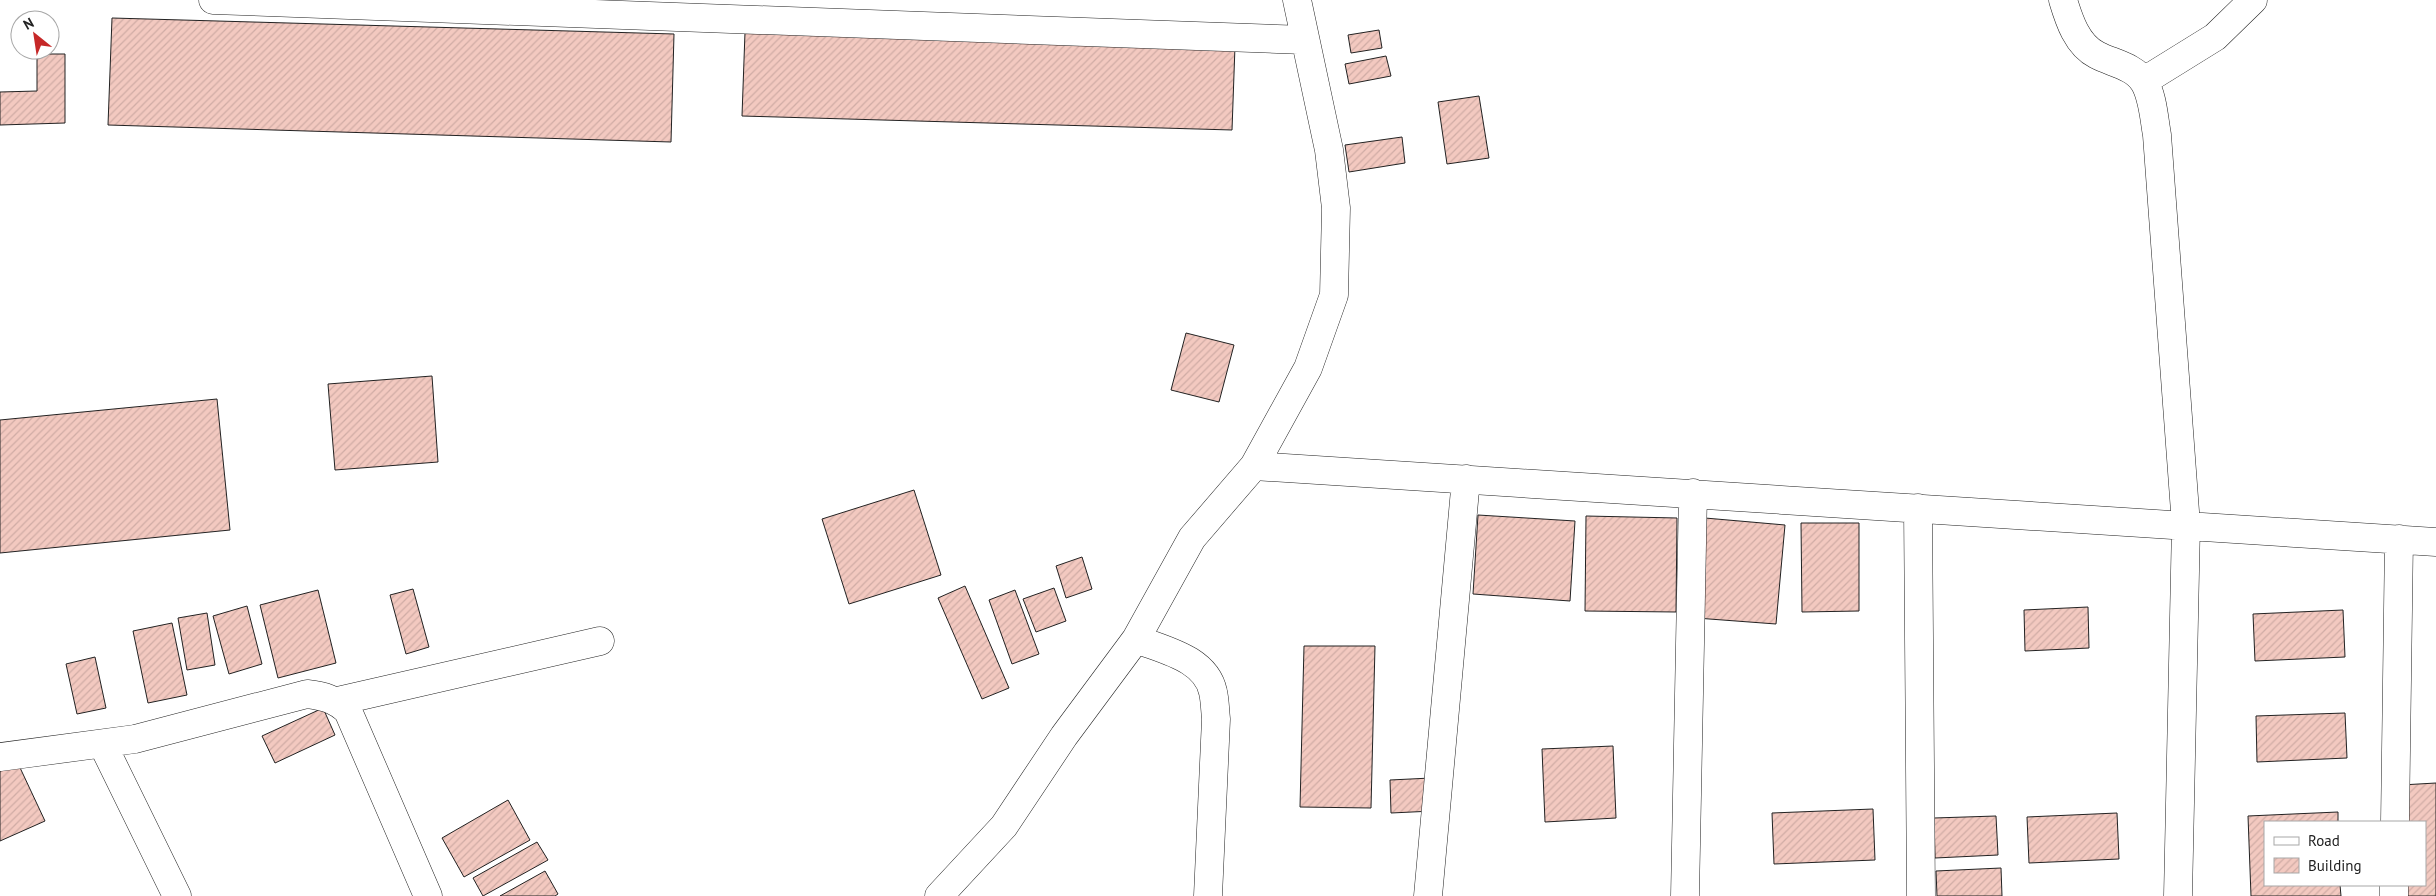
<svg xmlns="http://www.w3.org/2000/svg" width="2436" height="896" font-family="'PT Sans',sans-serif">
<defs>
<pattern id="building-hatch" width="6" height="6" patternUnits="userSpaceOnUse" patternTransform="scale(1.25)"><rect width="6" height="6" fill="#f3c9c0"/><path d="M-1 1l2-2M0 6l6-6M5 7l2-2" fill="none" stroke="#d0aca5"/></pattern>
</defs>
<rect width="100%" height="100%" fill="#fff"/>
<!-- building -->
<path fill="url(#building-hatch)" stroke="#222" d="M112,18L674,34L671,142L108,125Z
M1379,30L1382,48L1351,53L1348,35Z
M745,32L1235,46L1232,130L742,116Z
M37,54H65V123L0,125V92L37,91Z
M1386,56L1391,76L1349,84L1345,64Z
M1479,96L1489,158L1447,164L1438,102Z
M1402,137L1405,163L1349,172L1345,145Z
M1186,333L1234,345L1219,402L1171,390Z
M432,376L438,462L335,470L328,384Z
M217,399L230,530L0,553V420Z
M914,490L941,575L849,604L822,519Z
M1478,515L1575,521L1570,601L1473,594Z
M1586,516L1677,518L1676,612L1585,611Z
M1705,518L1785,525L1776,624L1696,618Z
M1801,523H1859V611L1802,612Z
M1082,557L1092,589L1066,598L1056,566Z
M965,586L1009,688L982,699L938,598Z
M1054,588L1066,621L1036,632L1023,599Z
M413,589L429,647L406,654L390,595Z
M318,590L336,663L278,678L260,605Z
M1015,590L1039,654L1012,664L989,600Z
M247,606L262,664L229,674L213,616Z
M2088,607L2089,648L2025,651L2024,610Z
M2343,610L2345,657L2255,661L2253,614Z
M207,613L215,665L187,670L178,618Z
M172,623L187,695L148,703L133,631Z
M1304,646H1375L1371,808L1300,807Z
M95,657L106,708L77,714L66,664Z
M323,708L335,735L275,763L262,736Z
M2345,713L2347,758L2257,762L2256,716Z
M1613,746L1616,818L1545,822L1542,749Z
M15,757L45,821L0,841V764Z
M1431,778L1433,811L1391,813L1390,780Z
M2436,783V896H2405V885H2425V822H2403L2401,785Z
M508,800L530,840L464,877L442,838Z
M1873,809L1875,860L1774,864L1772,813Z
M2338,812V822H2265V885H2340L2341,896H2251L2248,816Z
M2117,813L2119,859L2029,863L2027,817Z
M1996,816L1998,855L1935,858L1934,818Z
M537,842L548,860L483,896L473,878Z
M2001,868L2002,896H1937L1936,871Z
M545,871L558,894L555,896H500Z"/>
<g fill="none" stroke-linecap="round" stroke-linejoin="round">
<!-- minor casing -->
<g stroke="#222" stroke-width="29">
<path id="minor" d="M213,0L1305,40
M2063,0C2069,20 2077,45 2097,55C2112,63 2134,66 2144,82C2153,96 2154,119 2157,135L2186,525L2178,896
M2144,81L2215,37L2253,0
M1254,466L2436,542
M1918,508L1921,896
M1136,639C1163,650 1206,658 1213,692C1215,700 1215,710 1216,719L1208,896
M338,701L600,641
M103,745L177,896
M0,757L135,739L307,694C324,696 335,699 348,711L428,896
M2395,822L2399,539
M939,896L1004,826L1064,736L1136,639L1192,538L1254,466L1308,368L1334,295L1336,208L1329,150L1297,0
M1428,896L1466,479
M1685,896L1693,493
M2394,896V885"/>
</g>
<!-- minor -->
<use href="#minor" stroke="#fff" stroke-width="28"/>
</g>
<!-- legend -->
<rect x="2264" y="821" width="162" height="65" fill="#ffffff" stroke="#a7a7a7"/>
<rect x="2274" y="837" width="25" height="8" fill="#ffffff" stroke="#a7a7a7"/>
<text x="2308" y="846" font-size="15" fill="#222222">Road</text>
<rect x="2274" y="858" width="25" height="15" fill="url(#building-hatch)" stroke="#a7a7a7"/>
<text x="2308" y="871" font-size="15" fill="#222222">Building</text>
<!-- north arrow -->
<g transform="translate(35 35) rotate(330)"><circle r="24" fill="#ffffff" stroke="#a7a7a7"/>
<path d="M0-4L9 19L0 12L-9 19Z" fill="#c62828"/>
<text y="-8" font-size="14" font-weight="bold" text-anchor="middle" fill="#222222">N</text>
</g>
</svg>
